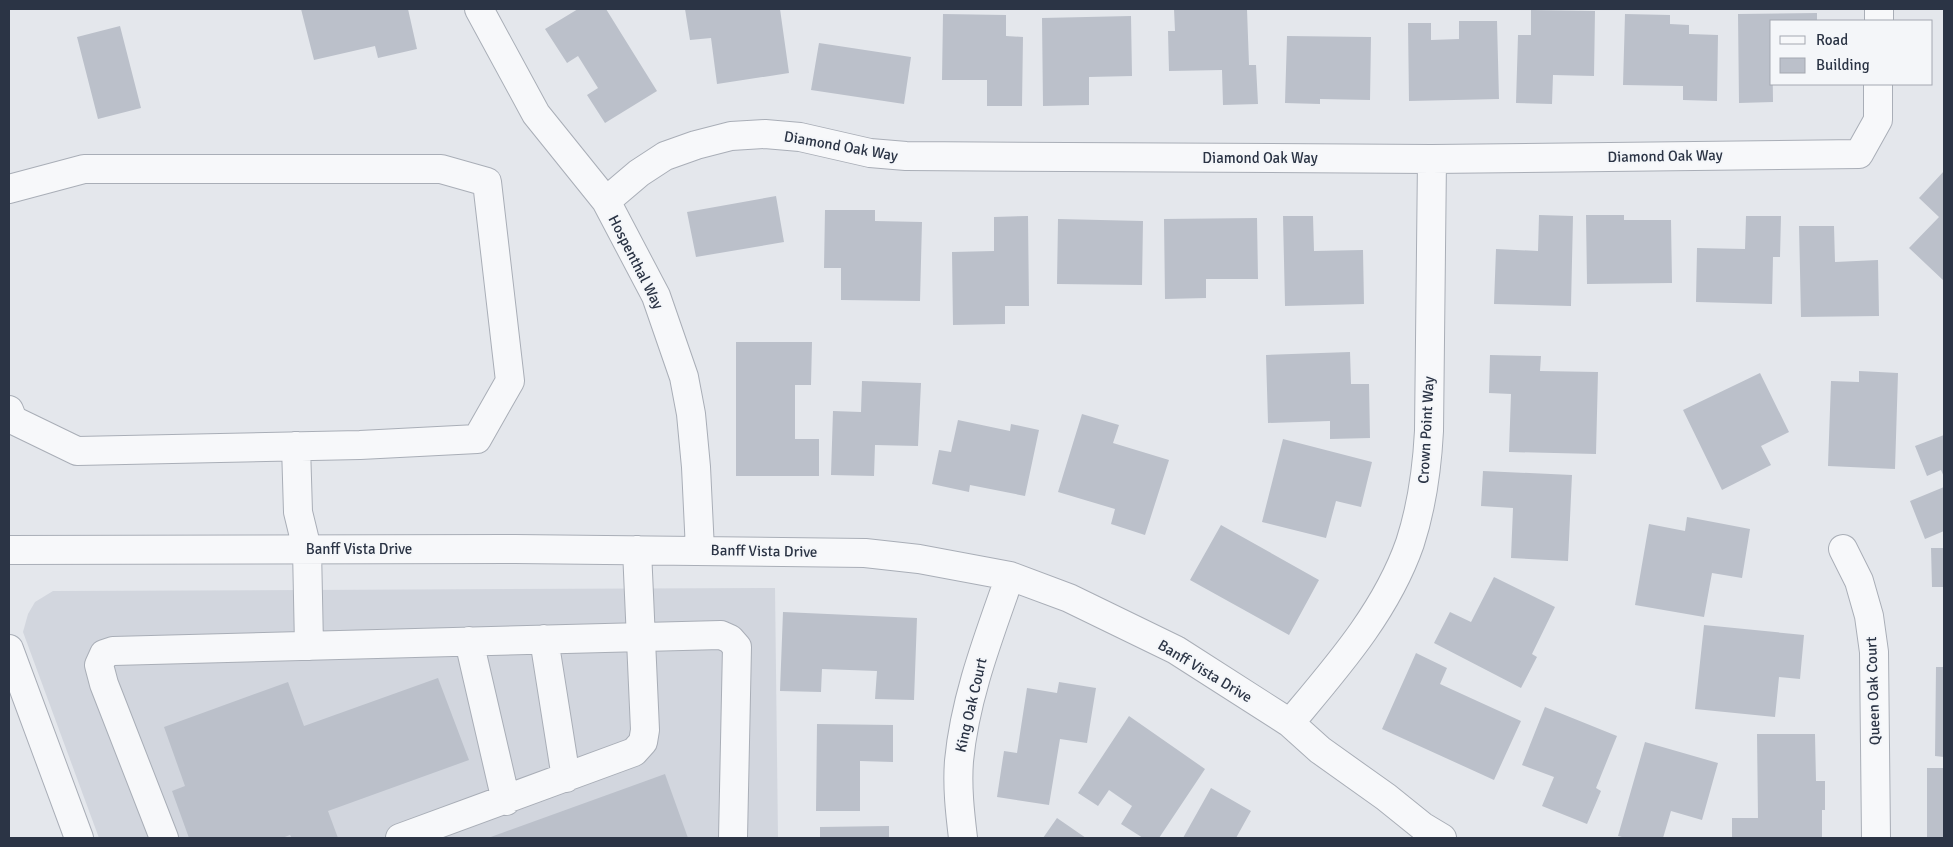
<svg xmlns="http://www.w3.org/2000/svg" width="1953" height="847" font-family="Signika,sans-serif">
<rect width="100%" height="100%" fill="#e4e7ec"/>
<!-- built -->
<path fill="#d2d6de" d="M775,588L778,838H99L23,632L28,614L35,602L53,591Z"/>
<!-- building -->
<path fill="#bbc0ca" d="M301,9H408L417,49L378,58L375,46L314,60Z
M578,9H606L657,91L605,123L587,95L598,88L578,56L567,63L545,29Z
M685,9H780L789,73L717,84L711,38L690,40Z
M1174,9H1247L1249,65H1256L1258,104L1223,105L1222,70L1169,71L1168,31H1175Z
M1531,10L1595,11L1594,76L1553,75L1552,104L1516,103L1518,35H1531Z
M1817,13V21H1772L1773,102L1739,103L1738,14Z
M943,14L1006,15V36L1023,37L1022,106H987V80H942Z
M1625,14L1670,15V24L1689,25V34L1718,35L1717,101L1683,100V86L1623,85Z
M1131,16L1132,76L1089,77V105L1043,106L1042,18Z
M1459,21H1497L1499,99L1409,101L1408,23H1431V40L1459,39Z
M120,26L141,108L98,119L77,37Z
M1287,36L1371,37L1370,100L1320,99V104L1285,103Z
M819,43L911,57L904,104L811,90Z
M1944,171V281L1909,248L1939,217L1919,198Z
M776,196L784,242L696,257L687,212Z
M825,210H875V221L922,222L920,301L841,300V268H824Z
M1539,215L1573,216L1571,306L1494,304L1496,249L1538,251Z
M1586,215H1624V220H1671L1672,283L1587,284Z
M1028,216L1029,306H1005V324L953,325L952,252L994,251V217Z
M1283,216H1313L1314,251L1363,250L1364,304L1285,306Z
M1746,216H1781L1780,257H1773L1772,304L1696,302L1697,248L1745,249Z
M1257,218L1258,279H1206V298L1165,299L1164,219Z
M1058,219L1143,221L1142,285L1057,284Z
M1799,226H1834L1835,262L1878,260L1879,316L1801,317Z
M736,342H812L811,385H795V439H819V476H736Z
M1350,352L1351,384H1369L1370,438L1330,439V421L1268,423L1266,355Z
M1490,355L1541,356L1540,371L1598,372L1596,454L1509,452L1511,394L1489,393Z
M1859,371L1898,373L1895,469L1828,466L1831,381L1859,382Z
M1760,373L1789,432L1761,446L1771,465L1722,490L1683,410Z
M862,381L921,383L918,446L875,445L874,476L831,475L833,411L861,412Z
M1082,414L1119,425L1113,443L1169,460L1145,535L1111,524L1115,509L1058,492Z
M958,420L1010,431L1011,424L1039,430L1025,496L970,485L969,492L932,484L939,450L951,452Z
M1944,435V477L1941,470L1927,476L1915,446Z
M1283,439L1372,462L1361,507L1336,501L1326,538L1262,522Z
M1483,471L1572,475L1568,561L1511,558L1513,508L1481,506Z
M1944,487V531L1925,539L1910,501Z
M1687,517L1750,529L1742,578L1712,573L1704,617L1635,605L1649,524L1685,531Z
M1221,525L1319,580L1289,635L1190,580Z
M1931,548H1944V587H1932Z
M1494,577L1555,607L1532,654L1537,657L1521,688L1434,643L1450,612L1471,622Z
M783,612L917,618L914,700L875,699L877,671L822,669L821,692L780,691Z
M1704,625L1804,635L1800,679L1779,677L1775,717L1695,709Z
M1416,653L1447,668L1440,684L1521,721L1494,780L1382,729Z
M1936,667H1944V757L1935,756Z
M438,678L469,760L328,811L338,838H292L290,835L282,838H189L172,791L185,786L164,727L288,682L304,726Z
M1059,682L1096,688L1087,743L1060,739L1049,805L997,797L1004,751L1017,753L1027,688L1057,693Z
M1545,707L1617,736L1596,788L1601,791L1587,824L1542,806L1554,777L1522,765Z
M1129,716L1205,769L1159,838H1143L1121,824L1132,806L1109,790L1098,806L1078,793Z
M817,724L893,725V762L860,761V811H816Z
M1757,734H1815L1816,781H1825V810H1822V838H1732V818H1758Z
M1645,742L1718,763L1702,820L1671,811L1663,838H1626L1618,836Z
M1927,768H1944V838H1927Z
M665,774L688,838H488Z
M1211,788L1251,811L1236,838H1183Z
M1057,818L1086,838H1043Z
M889,826V838H820V827Z"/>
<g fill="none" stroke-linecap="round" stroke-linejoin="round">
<!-- minor casing -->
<g stroke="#a9aeb7" stroke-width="30">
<path id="minor" d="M479,9L536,114L606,201L656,296L684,377L691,414L696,467L700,550
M1879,21V9
M9,189L84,169H441L487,182L510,381L477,439L360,445L77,451L13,420L9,410
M606,201L639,173L665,156L696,145L731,136L765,134L800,137L870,153L906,156L1432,159L1859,154L1878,120V84
M296,446L298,512L307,549L309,646
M1843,549L1859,581L1869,616L1874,652L1876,838
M9,550L515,549L865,553L919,559L1010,576L1069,598L1176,650L1290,723L1320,750L1386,797L1422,826L1442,838
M544,639L566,778
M469,641L506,801
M9,649L79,838
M1290,723C1336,668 1386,612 1410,543C1422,506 1427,469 1429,431L1432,159
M164,838L104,684L99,665L104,654L113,651L721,635L730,639L737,647L733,838
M400,838L634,752L643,742L645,730L637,550
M963,838C960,813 957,787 959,761C965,697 989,636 1010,576"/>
</g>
<!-- minor -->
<use href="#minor" stroke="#f7f8fa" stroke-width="28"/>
</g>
<g text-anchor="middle" stroke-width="4" stroke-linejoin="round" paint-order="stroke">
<!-- street labels -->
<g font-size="15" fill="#2b3445" stroke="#f4f6f9">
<text transform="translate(841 146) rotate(10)" y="5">Diamond Oak Way</text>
<text transform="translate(1665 156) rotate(-1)" y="5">Diamond Oak Way</text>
<text x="1260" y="163">Diamond Oak Way</text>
<text transform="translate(636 262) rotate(63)" y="5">Hospenthal Way</text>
<text transform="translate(1426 430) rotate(-87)" y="5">Crown Point Way</text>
<text x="359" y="554">Banff Vista Drive</text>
<text transform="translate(764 551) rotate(1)" y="5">Banff Vista Drive</text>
<text transform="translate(1205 671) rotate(31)" y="5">Banff Vista Drive</text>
<text transform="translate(1873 691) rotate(-92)" y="5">Queen Oak Court</text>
<text transform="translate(971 705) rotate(-77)" y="5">King Oak Court</text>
</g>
</g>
<!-- border -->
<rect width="1953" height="847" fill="none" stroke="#2b3445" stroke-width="20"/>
<!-- legend -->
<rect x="1770" y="20" width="162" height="65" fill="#f4f6f9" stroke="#a4a8b1"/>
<rect x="1780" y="36" width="25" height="8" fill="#f7f8fa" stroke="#a4a8b1"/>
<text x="1816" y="45" font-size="15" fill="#2b3445">Road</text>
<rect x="1780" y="58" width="25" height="15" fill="#bbc0ca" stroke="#a4a8b1"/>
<text x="1816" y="70" font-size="15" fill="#2b3445">Building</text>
</svg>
